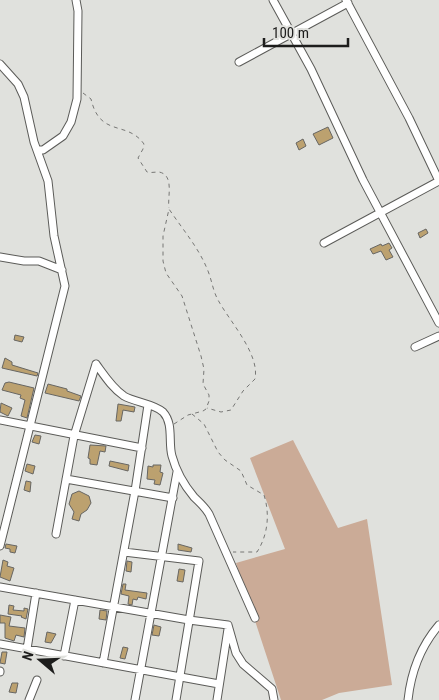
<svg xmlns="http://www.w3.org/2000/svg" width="439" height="700" font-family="'Roboto Condensed',sans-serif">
<rect width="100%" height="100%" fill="#e0e1dd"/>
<!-- green -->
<path fill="#cbab97" d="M293,440L338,528L367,519L392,685L339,693L322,700H281L236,563L285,549L250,458Z"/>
<!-- building -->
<path fill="#bca16f" stroke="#676663" d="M328,127L333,138L319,145L313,134Z
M303,139L306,146L299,150L296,143Z
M426,229L428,233L420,238L418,233Z
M389,243L392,248L389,250L393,257L386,260L381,251L373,254L370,249L381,244L382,246Z
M15,335L24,337L22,342L14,340Z
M5,358L12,362V365L38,373L37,376L2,368Z
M9,382L34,388L27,418L21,416L25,400L20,398L21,395L2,390L5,383Z
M48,384L67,389V391L81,396L79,401L45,393Z
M1,403L12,408L8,416L0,412Z
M118,404L135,407L134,412L123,410L121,421H116Z
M35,435L41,436L39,444L32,442Z
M90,445L106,446L105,452L100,451L97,465L90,464V459L88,458Z
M110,461L129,465L128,471L109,466Z
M27,464L35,466L33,474L25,471Z
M153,465H161L160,472L163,473L160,485L154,484L155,480L147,479L148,466L153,467Z
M26,481L31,482L30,492L24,490Z
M79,491L89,496L91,503L87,510L81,514L79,521L72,519L74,512L69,504L72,494Z
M6,544L17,546L15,553L10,552V549L5,548Z
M178,544L192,548L191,552L178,550Z
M3,560L8,562L7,566L14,568L10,581L0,577Z
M127,561L132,562L131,572L126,571Z
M179,569L185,570L183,582L177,581Z
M123,584H126L125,590L147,593L146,599L138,597L137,600L133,599L132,605L128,604L129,596L121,594Z
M9,605L14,606L13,610L24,611V608L28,609L26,619L21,617L22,616L8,614Z
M100,610L107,611L106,620L99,619Z
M0,615L11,617L9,626L25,628L24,637L16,635L14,641L5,638V623H0Z
M154,625L161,627L159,636L152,635Z
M47,632L56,634L51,643L45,642Z
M123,647L128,648L125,659L120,658Z
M2,652H7L5,664L0,663Z
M12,683H18L16,693L9,692Z"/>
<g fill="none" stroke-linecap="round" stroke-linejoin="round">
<!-- street casing -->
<g stroke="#5b5b58" stroke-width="9">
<path id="street" d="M273,0L311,69L363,180L439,323
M239,62L348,3
M0,64L18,84L24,97L34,142L48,181L54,236L65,286L0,546
M37,150H43L63,136L71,122L77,99L78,11L76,0
M324,243L439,181L409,118L346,0
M0,257L24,261H39L62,270
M415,347L439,336
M96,364C104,375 112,388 124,396C134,402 155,404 163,412C174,424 168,442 172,456C176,471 184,485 194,497C200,503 205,507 209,514L255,618
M0,420L142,448
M66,479L173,498
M56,534L74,436L96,364
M124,552L199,561L176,700
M0,587L189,620L228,625
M228,625L236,653L243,664L272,689L274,700
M0,644L219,684
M27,649L36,593
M64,656L75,600
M103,663L135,491L148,405
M0,672V671
M29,700L37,680
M135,700L177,472
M217,700L228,629
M408,700C411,672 421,646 439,625"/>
</g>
<!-- path -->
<path stroke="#777775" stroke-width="1" stroke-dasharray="4 4" stroke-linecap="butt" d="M83,93L91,99C100,138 127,120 144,144L143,149L138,158L147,172C151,173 155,172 159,172C175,175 167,198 169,208
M192,414L204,424L218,452L225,460L241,471L247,485L264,495C270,514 268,535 257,552H233
M174,424L188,415L203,411L206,409L209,401V395L203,384L204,369L201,356L182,296L166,273L163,261V236L169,209C183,230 199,248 208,271C212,281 213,291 218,300C230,322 260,354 255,379L243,391L231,410L221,412L207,408"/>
<!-- street -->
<use href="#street" stroke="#fff" stroke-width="7"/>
</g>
<!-- north arrow -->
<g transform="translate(40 660) rotate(289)" stroke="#e0e1dd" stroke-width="4" paint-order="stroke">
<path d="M0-4L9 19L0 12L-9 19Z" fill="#1d1d1c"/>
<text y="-8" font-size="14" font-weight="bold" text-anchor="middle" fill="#1d1d1c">N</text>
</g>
<!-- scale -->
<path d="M264 38v8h84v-8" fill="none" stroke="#1d1d1c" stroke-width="2.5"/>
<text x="272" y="38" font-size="15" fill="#1d1d1c" stroke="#e0e1dd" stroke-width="4" paint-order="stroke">100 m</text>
</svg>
